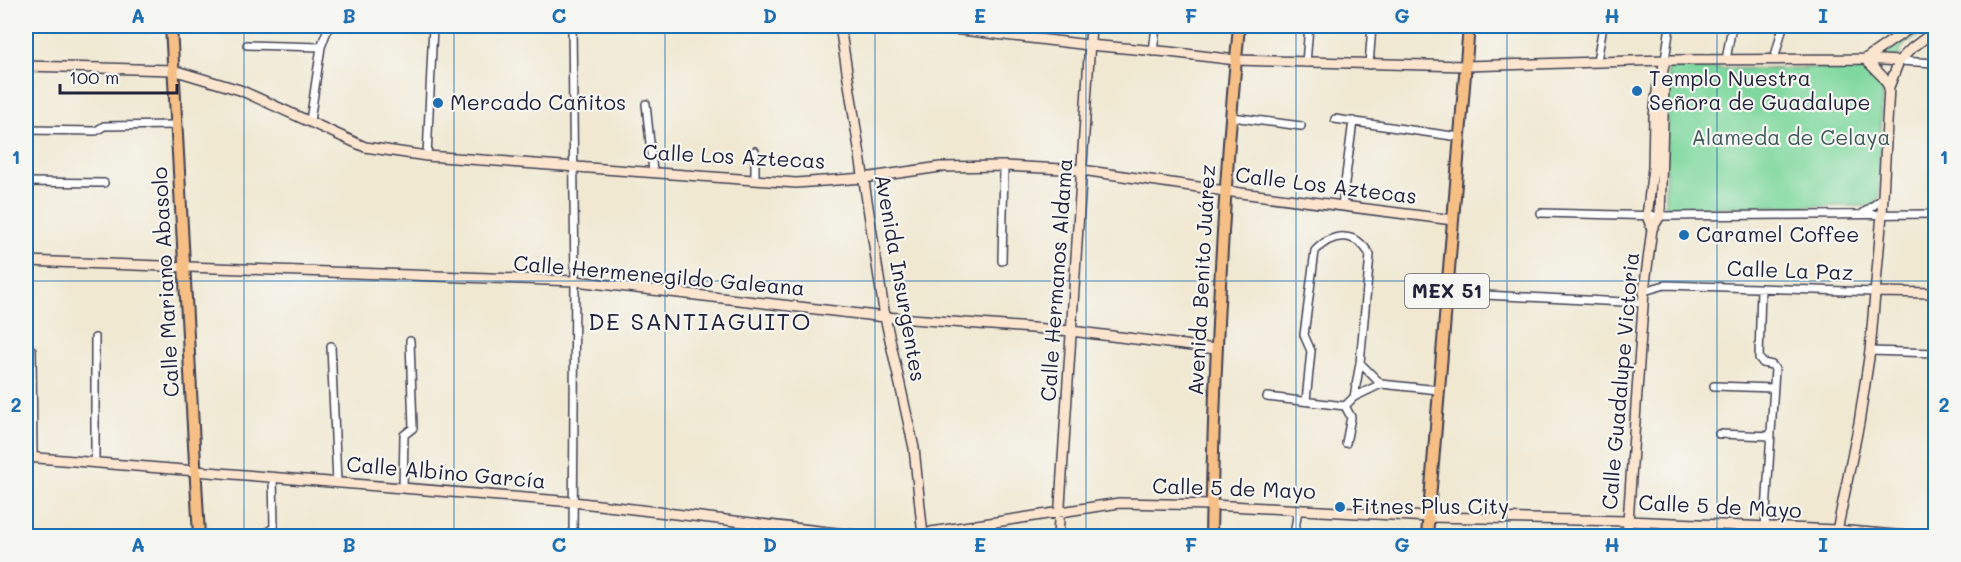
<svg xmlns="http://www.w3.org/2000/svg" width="1961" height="562" font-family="Mali,sans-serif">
<rect width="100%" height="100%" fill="#f6f6f2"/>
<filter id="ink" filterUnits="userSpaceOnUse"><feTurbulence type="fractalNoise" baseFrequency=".0167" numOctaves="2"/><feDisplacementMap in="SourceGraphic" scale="12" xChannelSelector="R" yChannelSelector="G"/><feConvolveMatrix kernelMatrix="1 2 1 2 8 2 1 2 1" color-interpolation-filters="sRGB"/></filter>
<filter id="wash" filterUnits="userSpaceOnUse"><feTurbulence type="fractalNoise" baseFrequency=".008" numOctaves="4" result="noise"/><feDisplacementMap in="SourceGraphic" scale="24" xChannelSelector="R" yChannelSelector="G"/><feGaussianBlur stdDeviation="1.35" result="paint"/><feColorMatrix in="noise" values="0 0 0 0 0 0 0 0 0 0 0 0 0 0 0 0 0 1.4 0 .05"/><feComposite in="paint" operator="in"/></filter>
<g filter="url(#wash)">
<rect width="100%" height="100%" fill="#f0e8d1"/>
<!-- green -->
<path fill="#7fd89e" stroke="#507d6c" stroke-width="1.5" d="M1923,26H1932L1903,46L1898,56L1892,58L1878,57Z
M1865,67L1877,75L1882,90L1879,198L1872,206L1665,207L1668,68L1768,69Z"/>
</g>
<g filter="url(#ink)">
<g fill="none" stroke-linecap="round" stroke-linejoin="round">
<!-- street casing -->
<g stroke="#414052" stroke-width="10">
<path id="street" d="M572,26L575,281L573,536
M247,45L321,47
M1153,52L1156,26
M1665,60L1670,26
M1726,60L1732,26
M1774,60L1783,26
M1597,61L1603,26
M1899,61L1936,63
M1306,63L1309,26
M1369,65L1372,26
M646,104L653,172
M1232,117L1301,126
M1335,119L1459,137
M310,121L321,47L328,28
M26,130L96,131L104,126L177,125
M755,151V180
M427,156L433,26
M26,182L104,183
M1342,206L1353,121
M1541,213L1660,216L1936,214
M1862,214L1882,199
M1002,261L1004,166
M1761,288L1759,358L1763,363L1772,365L1775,369L1765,528
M1644,291L1665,285L1875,292
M1447,293L1643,303
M95,338V463
M331,346L337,482
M32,350L33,458
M1870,351L1936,353
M1360,363L1381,384
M1714,386L1774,388
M1267,397L1345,406
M1354,397L1381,384L1439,390
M1306,401L1311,351L1304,335L1315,251C1333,232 1356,231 1370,255L1360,363L1354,397L1345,406L1351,417L1346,443
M1719,434L1771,436
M403,488L404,435L413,428L410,341
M265,536V534L274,527L273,477
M783,536L784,527
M1294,536L1298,509"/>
</g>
<!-- secondary casing -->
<g stroke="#414052" stroke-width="12">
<path id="secondary" d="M840,26L885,317L914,448L923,536
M928,26L1089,45L1169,52L1236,60L1465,66L1665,60L1865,59L1899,61
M26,66L173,70L240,90L365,147L427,156L796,183L864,178L940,167L1004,166L1082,170L1225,191L1453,220
M1889,87L1883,77L1865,59L1913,26
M1652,229L1647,216L1653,168L1654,116L1658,84L1661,79L1665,60
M26,261L575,281L885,317L1071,331L1216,349
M1875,292L1936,293
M26,457L573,502L862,536
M923,536L931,532L1119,503L1212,505L1429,517L1627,521L1837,530L1907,536
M1058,536L1091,26
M1627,536L1644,291L1652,229L1660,216L1664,85L1661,79
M1836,536L1859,423L1870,351L1882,214L1889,87L1899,61L1912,48L1936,30"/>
</g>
<!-- primary casing -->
<g stroke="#414052" stroke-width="14">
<path id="primary" d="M171,26L199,536
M1211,536C1214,366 1223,196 1239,26
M1427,536L1469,26"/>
</g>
<!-- street -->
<use href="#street" stroke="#fff" stroke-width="7"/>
<!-- secondary -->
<use href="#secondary" stroke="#fbe5cf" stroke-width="9"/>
<!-- primary -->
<use href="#primary" stroke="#f5bf86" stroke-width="10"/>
</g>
</g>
<!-- grid -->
<path fill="none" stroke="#1f6fb2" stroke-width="1.5" stroke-opacity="0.55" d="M244,26V536M454,26V536M665,26V536M875,26V536M1086,26V536M1296,26V536M1507,26V536M1717,26V536M26,281H1936"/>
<!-- markers -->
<g fill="#1f6fb2" stroke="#f6f6f2" stroke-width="2">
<circle cx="1637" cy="91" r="6"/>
<circle cx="438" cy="103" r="6"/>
<circle cx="1684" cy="235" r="6"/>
<circle cx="1340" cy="507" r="6"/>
</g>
<g text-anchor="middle" stroke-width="4.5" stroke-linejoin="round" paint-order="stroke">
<!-- shield labels -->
<rect fill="#f6f6f2" stroke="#626272" stroke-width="1.5" x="1405" y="274" width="84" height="34" rx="4.5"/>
<g font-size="20" font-weight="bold" fill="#22223b">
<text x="1447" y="298">MEX 51</text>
</g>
<!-- poi labels -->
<g font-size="21" fill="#22223b" stroke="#f6f6f2" text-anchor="start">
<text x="1649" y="86">Templo Nuestra<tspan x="1649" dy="24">Señora de Guadalupe</tspan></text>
<text x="450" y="110">Mercado Cañitos</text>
<text x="1696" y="242">Caramel Coffee</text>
<text x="1352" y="514">Fitnes Plus City</text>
</g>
<!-- park labels -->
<g font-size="21" fill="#3e5959" stroke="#f6f6f2">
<text x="1791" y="145">Alameda de Celaya</text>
</g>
<!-- street labels -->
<g font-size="21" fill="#22223b" stroke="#f6f6f2">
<text transform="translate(734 157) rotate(3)" y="7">Calle Los Aztecas</text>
<text transform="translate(1326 186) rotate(7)" y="7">Calle Los Aztecas</text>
<text transform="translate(1790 271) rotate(2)" y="7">Calle La Paz</text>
<text transform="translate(659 276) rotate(5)" y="7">Calle Hermenegildo Galeana</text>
<text transform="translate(900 278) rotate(80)" y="7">Avenida Insurgentes</text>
<text transform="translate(1057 280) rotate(-86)" y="7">Calle Hermanos Aldama</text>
<text transform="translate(1202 280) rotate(-87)" y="7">Avenida Benito Juárez</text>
<text transform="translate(166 282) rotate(-93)" y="7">Calle Mariano Abasolo</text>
<text transform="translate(1621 381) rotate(-85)" y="7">Calle Guadalupe Victoria</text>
<text transform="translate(446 473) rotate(5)" y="7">Calle Albino García</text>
<text transform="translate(1234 489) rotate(2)" y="7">Calle 5 de Mayo</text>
<text transform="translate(1720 507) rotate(3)" y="7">Calle 5 de Mayo</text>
</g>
<!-- quarter labels -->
<g font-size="24" letter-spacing="1.5" fill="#22223b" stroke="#f6f6f2">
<text x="700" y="330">DE SANTIAGUITO</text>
</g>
</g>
<!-- margin -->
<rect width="1961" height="562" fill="none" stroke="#f6f6f2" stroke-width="66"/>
<!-- scale -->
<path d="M60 84v9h117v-9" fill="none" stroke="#22223b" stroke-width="3"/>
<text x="69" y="84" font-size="18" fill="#22223b" stroke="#f6f6f2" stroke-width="4.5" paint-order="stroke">100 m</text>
<rect x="33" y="33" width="1895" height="496" fill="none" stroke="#1f6fb2" stroke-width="2"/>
<g font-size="20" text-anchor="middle" font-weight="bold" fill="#1f6fb2">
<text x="138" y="23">A</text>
<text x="349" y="23">B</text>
<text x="559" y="23">C</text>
<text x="770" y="23">D</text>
<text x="980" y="23">E</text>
<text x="1191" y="23">F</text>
<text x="1402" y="23">G</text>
<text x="1612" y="23">H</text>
<text x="1823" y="23">I</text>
<text x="16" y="164">1</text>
<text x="1944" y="164">1</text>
<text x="16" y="412">2</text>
<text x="1944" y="412">2</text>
<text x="138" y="552">A</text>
<text x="349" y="552">B</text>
<text x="559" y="552">C</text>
<text x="770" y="552">D</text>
<text x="980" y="552">E</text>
<text x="1191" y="552">F</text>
<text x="1402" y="552">G</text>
<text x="1612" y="552">H</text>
<text x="1823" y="552">I</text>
</g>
</svg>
